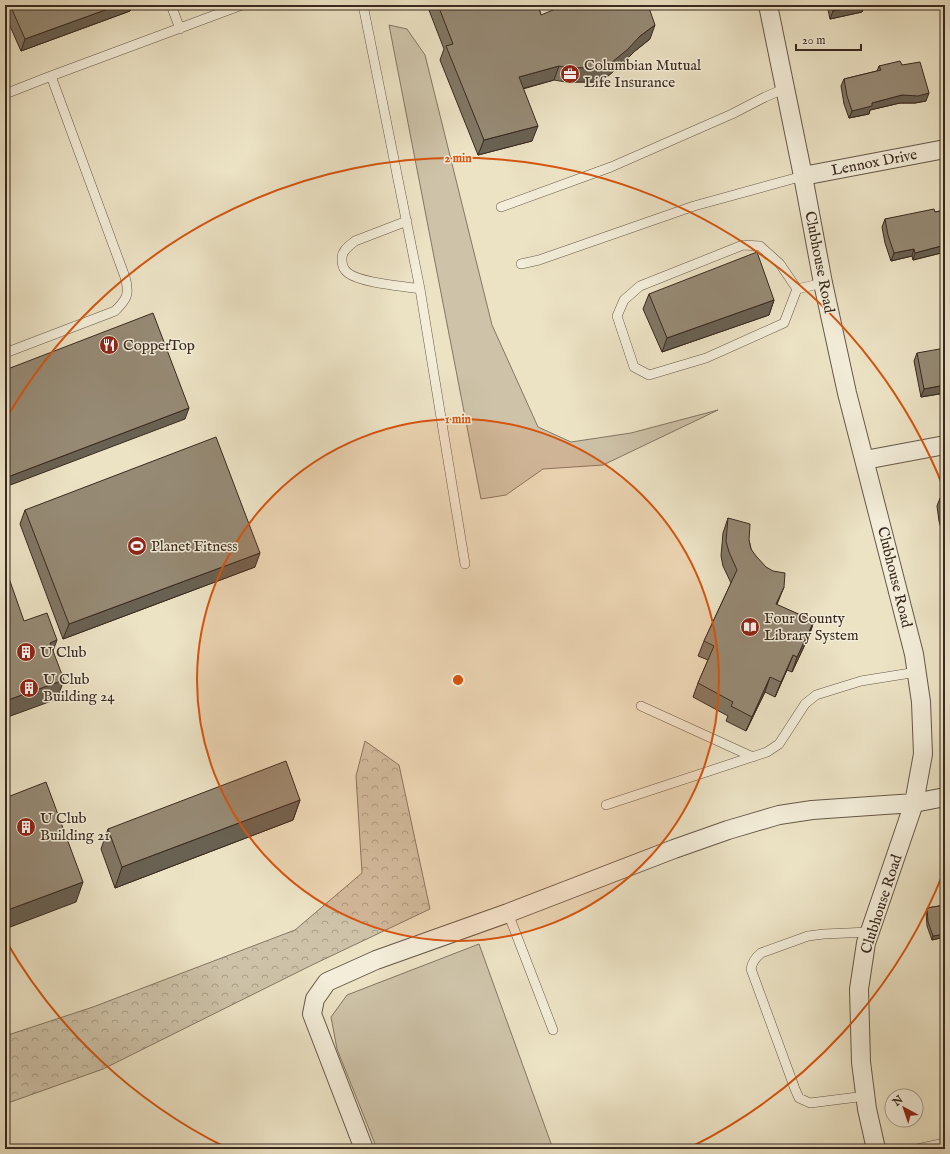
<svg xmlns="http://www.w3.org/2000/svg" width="950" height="1154" font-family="'IM FELL English',serif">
<defs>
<pattern id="forest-crowns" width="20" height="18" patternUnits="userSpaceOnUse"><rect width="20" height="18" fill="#cec3a9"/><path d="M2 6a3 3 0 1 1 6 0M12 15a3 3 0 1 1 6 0" fill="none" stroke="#a89e89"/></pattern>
</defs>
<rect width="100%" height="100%" fill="#ece3c5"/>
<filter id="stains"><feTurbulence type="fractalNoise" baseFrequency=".005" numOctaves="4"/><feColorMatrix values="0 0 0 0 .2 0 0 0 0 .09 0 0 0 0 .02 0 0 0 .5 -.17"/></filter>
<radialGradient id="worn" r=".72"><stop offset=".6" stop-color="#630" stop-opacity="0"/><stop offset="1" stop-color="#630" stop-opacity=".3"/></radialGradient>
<!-- green -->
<path fill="#cec3a9" stroke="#847664" d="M389,25L407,29L425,55L492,325L538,427L571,442L631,433L718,410L603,465L543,469L506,495L481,499Z
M479,944L553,1149H377L337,1049L331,1017L347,995Z"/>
<!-- forest -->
<path fill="url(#forest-crowns)" stroke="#847664" d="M365,741L399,765L430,909L312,965L103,1069L5,1104V1036L93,1007L295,930L362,873L356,776Z"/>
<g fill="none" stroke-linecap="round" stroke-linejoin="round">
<!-- lane casing -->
<g stroke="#665848" stroke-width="10">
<path id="lane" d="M171,5L180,29
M363,5L420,289L465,564
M5,94L51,76L242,5
M501,207L611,167L732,114L765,97L786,88
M407,221L355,241C349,246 341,251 342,260C342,265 344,270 348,273C361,283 403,286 420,289
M521,264L539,260L694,206L803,176
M797,289L780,264L760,246L743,245L640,286L624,300L617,316L634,367L649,375L706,358L784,323L797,289L823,283
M5,353L115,311C127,299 130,294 125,277L51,76
M641,706L753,757
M606,805L767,752L779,744L805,704L816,695L861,681L917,672
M508,913L553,1030
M866,1096L810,1103L799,1098L795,1089L751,969C752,962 755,958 761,953L808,936L824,934L870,932
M917,1149L945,1143"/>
</g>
<!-- street casing -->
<g stroke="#665848" stroke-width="20">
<path id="street" d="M768,5L803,176L823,283L847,393L914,654L921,702L923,754L914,803L866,943L859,989L861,1062L867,1109L876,1149
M803,176L945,149
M865,460L945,445
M364,1149L312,1014L315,999L327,982L376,960L508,913L674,849L728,830L779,815L812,810L914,803L945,797"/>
</g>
<!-- lane -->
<use href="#lane" stroke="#f3edd9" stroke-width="9"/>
<!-- street -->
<use href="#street" stroke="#f3edd9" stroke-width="18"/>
</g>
<!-- wall -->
<path fill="#817765" stroke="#39291f" d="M10,5H132L130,11L21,51L6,17Z
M427,5H538L541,15L650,39L635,51L622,64L601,82H566L554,80L523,89L532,141L478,155L440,60L444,49Z
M827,5H865L862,12L830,19Z
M902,65L926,101L915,103H900L870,110L869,114L849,118L844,104L841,86L844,79L877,71L879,66Z
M945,210V252L913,260L912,256L891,261L885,243L882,227L885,219L935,212Z
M649,294L774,300L769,315L662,352L643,309Z
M917,353L945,393L921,397L914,361Z
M945,497V535L943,536L939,521L937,506L940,498Z
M25,510L255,567L63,639L20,524Z
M728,518L749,540L751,549L777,605L814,621L809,636L792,672L787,670L775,697L765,692L746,731L726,721L728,716L693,697L698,683L708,660L698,656L704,641L731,583L723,566L721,556L723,533Z
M300,800L293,820L115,888L101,849L108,829Z
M945,905V937L932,940L927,926L926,912L927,908Z"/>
<!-- shaded-wall -->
<path fill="#696152" stroke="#39291f" d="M119,5H132L130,11L21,51L25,39Z
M863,5H865L862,12L830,19L833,11Z
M655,25L650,39L635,51L622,64L601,82H566L571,68L640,36Z
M559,66L554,80L513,91L519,77Z
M929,93L926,101L915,103H900L870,110L869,114L849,118L852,111L872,103L902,95Z
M538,126L532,141L478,155L484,140Z
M945,245V252L913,260L915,253Z
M914,249L912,256L891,261L894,253Z
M774,300L769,315L662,352L667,338Z
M945,385V393L921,397L924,389Z
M189,408L185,419L5,487V478Z
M260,553L255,567L63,639L69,624Z
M784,587L778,602L771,619L776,604Z
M814,621L809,636L792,672L797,657Z
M57,640L50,659V643Z
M793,655L787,670L775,697L781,682Z
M770,677L765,692L746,731L752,717Z
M64,680L57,699L5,718V701Z
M300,800L293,820L115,888L122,867Z
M83,882L76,902L5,929V911Z
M945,934V937L932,940L933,936Z"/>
<!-- building -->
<path fill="#968a75" stroke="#39291f" d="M10,5H119L25,39Z
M438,5H538L541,15L565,5H648L655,25L640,36L628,49L606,67L571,68L559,66L519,77L538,126L484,140L446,46L453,44Z
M831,5H863L833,11Z
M900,61L902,65L920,62L929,93L918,96L902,95L872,103V106L852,111L847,96L844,79L881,70L879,66Z
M934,209L935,212L945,210V245L915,253L914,249L894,253L888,235L885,219Z
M757,252L774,300L667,338L649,294Z
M153,313L189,408L5,478V370Z
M945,348V385L924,389L917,353Z
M216,437L260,553L69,624L25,510Z
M945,497V524L942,514L940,498Z
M728,518L750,524L749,540L751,549L756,556L766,567L773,571L785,573L784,587L776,604L814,621L797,657L793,655L781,682L770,677L752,717L731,706L733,702L698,683L714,646L704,641L737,570L729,552L726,541Z
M5,567L24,621L47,613L57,640L50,643L64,680L5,701Z
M286,761L300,800L122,867L108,829Z
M46,782L83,882L5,911V798Z
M945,905V934L933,936L928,922L927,908Z"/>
<!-- distance rings -->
<circle cx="458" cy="680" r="261" fill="#d6540e" fill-opacity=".12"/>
<g fill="none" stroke="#d6540e" stroke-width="2">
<circle cx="458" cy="680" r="261"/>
<path d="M944 871A522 522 0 0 1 691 1147M225 1147A522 522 0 0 1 6 941M6 419A522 522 0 0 1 944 489"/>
</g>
<!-- icons -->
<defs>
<g id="office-disc" transform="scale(1)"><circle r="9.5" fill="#8f2418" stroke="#f3edd9"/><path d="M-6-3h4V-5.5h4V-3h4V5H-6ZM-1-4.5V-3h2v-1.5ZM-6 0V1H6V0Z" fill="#fff"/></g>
<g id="restaurant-disc" transform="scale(1)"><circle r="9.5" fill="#8f2418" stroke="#f3edd9"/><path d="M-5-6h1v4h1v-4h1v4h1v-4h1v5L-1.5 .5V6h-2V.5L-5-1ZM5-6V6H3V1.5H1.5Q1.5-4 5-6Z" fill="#fff"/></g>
<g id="stadium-disc" transform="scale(1)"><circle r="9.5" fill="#8f2418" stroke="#f3edd9"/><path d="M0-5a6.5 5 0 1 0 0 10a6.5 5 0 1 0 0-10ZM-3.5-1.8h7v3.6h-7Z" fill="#fff"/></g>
<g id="library-disc" transform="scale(1)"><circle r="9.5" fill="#8f2418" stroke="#f3edd9"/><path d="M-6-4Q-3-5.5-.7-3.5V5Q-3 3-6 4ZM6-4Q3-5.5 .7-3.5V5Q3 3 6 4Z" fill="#fff"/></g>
<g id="building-disc" transform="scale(1)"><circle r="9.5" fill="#8f2418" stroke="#f3edd9"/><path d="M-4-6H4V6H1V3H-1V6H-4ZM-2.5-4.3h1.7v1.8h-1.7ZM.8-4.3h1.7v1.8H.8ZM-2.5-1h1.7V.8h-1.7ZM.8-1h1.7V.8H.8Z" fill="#fff"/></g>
</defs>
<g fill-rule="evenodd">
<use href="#office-disc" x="570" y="74"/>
<use href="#restaurant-disc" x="109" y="345"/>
<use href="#stadium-disc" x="137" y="546"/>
<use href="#library-disc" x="750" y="627"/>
<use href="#building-disc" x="26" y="652"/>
<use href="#building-disc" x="29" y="688"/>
<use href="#building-disc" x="26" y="827"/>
</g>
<g text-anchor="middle" stroke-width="3" stroke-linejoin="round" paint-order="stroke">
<!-- poi labels -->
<g font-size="15" fill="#39291f" stroke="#f3edd9" text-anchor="start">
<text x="584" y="70">Columbian Mutual<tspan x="584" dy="17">Life Insurance</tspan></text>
<text x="123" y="350">CopperTop</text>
<text x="151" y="551">Planet Fitness</text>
<text x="764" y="623">Four County<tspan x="764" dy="17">Library System</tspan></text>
<text x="40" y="657">U Club</text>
<text x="43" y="684">U Club<tspan x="43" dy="17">Building 24</tspan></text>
<text x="40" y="823">U Club<tspan x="40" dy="17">Building 21</tspan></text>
</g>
<!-- street labels -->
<g font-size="15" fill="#39291f" stroke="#f3edd9">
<text transform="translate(874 162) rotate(-11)" y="5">Lennox Drive</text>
<text transform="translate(820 262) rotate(79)" y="5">Clubhouse Road</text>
<text transform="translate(895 577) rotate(76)" y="5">Clubhouse Road</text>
<text transform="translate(881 904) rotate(-72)" y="5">Clubhouse Road</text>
</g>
</g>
<circle cx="458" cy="680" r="6" fill="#d6540e" stroke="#f3edd9" stroke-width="2"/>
<g font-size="12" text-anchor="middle" font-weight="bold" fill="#d6540e" stroke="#f3edd9" stroke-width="3" stroke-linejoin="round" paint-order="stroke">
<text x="458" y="162">2 min</text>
<text x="458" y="423">1 min</text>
</g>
<!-- margin -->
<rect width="950" height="1154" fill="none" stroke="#ece3c5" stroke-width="20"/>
<rect x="6" y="6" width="938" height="1142" fill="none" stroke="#39291f" stroke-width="2"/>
<rect x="10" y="10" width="930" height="1134" fill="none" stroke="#39291f"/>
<!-- north arrow -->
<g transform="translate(904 1108) rotate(320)"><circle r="19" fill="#f3edd9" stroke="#a99f8f"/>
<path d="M0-3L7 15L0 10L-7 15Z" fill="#8f2418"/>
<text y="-6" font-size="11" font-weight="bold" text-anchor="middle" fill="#39291f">N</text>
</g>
<!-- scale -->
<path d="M796 44v6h65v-6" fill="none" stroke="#39291f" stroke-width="2"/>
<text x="802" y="44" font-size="12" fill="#39291f" stroke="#f3edd9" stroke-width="3" paint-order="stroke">20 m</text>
<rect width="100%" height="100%" filter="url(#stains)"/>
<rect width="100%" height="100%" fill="url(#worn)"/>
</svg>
